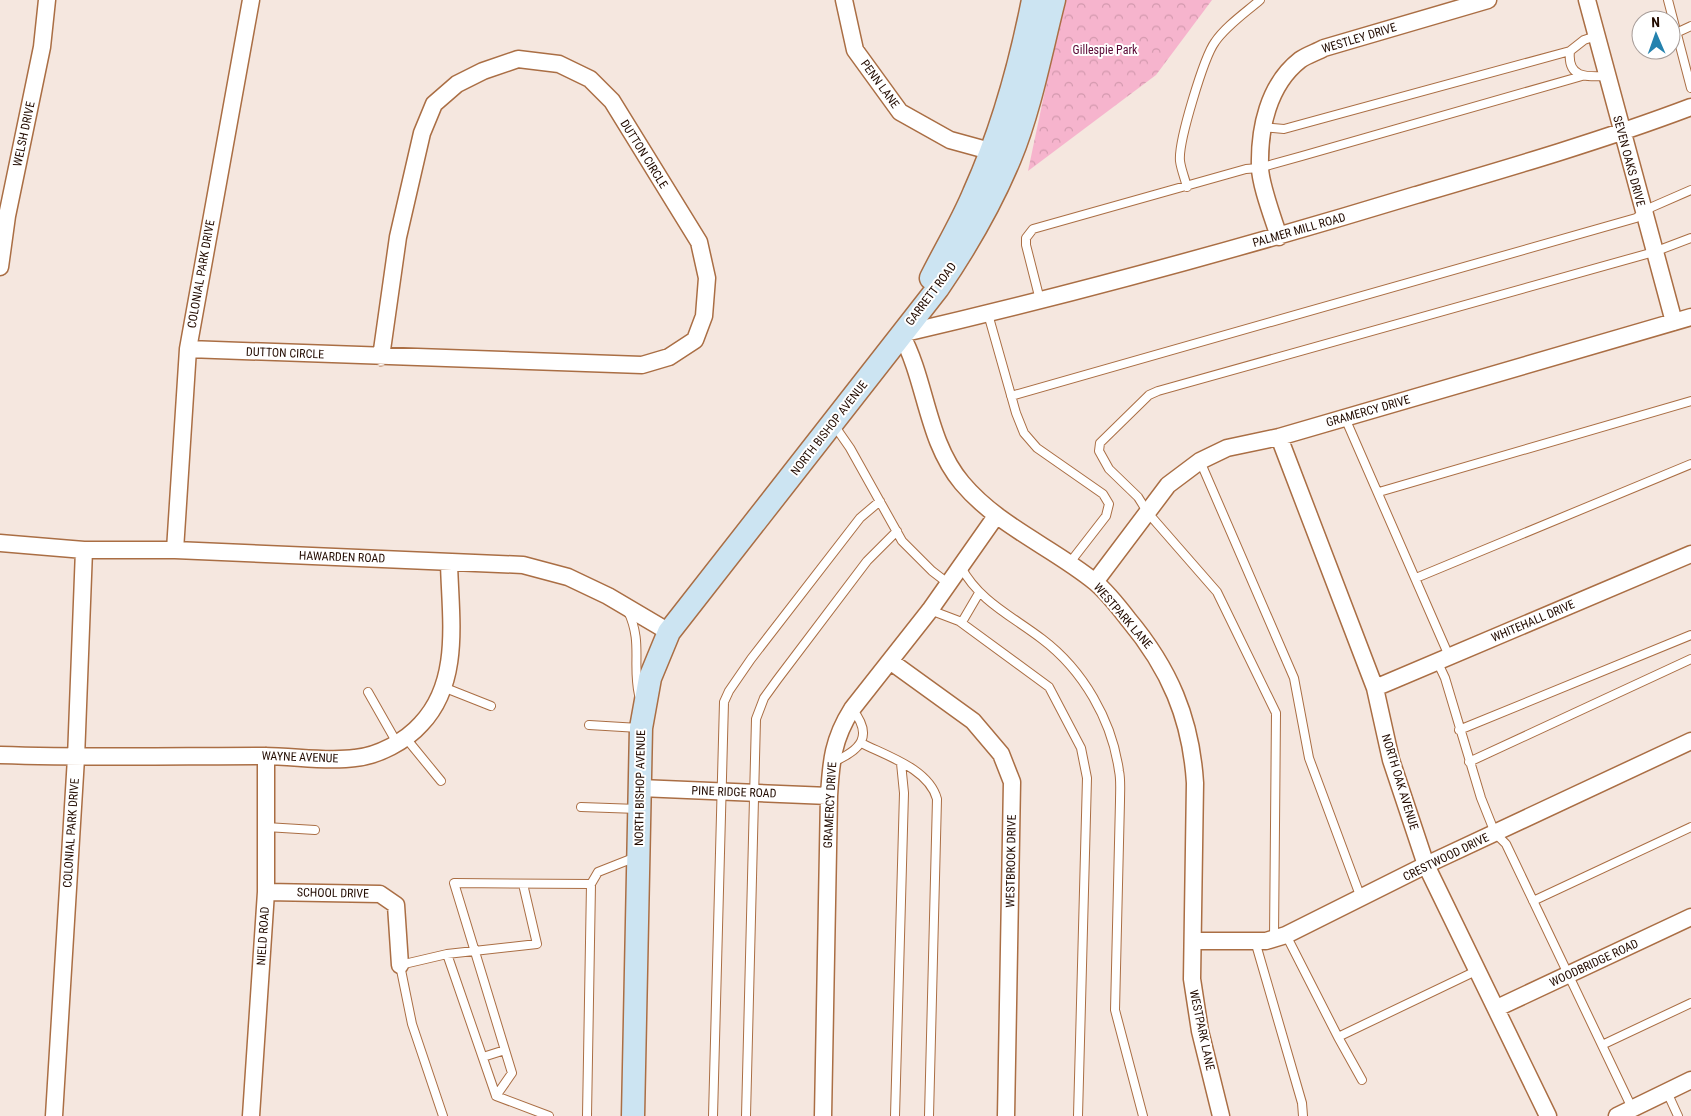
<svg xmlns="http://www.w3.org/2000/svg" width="1691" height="1116" font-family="'Roboto Condensed',sans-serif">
<defs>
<pattern id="forest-crowns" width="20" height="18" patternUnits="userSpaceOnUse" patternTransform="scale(1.25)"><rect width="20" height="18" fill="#f6b4cd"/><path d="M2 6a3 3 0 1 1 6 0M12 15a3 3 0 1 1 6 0" fill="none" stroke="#d399ae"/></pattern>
</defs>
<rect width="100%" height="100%" fill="#f5e7df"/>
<!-- forest -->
<path fill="url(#forest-crowns)" d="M1064,0H1212L1156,75L1028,171Z"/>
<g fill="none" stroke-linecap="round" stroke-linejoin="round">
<!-- service casing -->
<g stroke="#aa6e44" stroke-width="10">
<path id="service" d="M1668,0L1691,88
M1676,33L1691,26
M1596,36L1584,40L1570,51C1567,78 1586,77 1606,76
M1261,127L1284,129L1570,51
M1187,187C1185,179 1181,169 1180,161C1178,142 1204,57 1215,42C1226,26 1245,13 1260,0
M1040,300L1026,245V238L1033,229L1246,169L1259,168L1302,156L1582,76
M988,314L1016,413L1024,433L1037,448L1103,494L1109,504L1106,516L1068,565
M1011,396C1219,335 1428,278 1636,218L1652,207L1691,190
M1345,418L1449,656
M834,425L850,448L902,541L932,571L949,584
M1200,461L1294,678L1309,758L1361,898
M1379,492L1691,401
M961,567C979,601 1012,616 1042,639C1083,670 1112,720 1119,771C1121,780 1120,791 1120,801L1115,1010L1143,1116
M1416,578L1691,464
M930,610L959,621L1049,687L1081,748L1087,778L1078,1116
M628,611C643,643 632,663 639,695
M962,622L979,593
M1437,661L1445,678L1481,798L1495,833L1506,844L1632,1108
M443,687L491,706
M368,692L397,743
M589,725L639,728
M1459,730L1691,635
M405,737L441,781
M861,743C887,756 929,769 937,799L929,1116
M833,762C861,750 874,736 852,709
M1469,762L1691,659
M581,807L638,809
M266,827L315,830
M591,884L598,872L636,857
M1533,901L1691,827
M1286,935L1338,1037L1478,970
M1274,938L1276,713L1217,592L1148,513L1138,497L1109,469L1099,451L1100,443L1149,395L1158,391L1654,252L1691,238
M1255,941L1302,1103L1303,1116
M447,954L496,1096L512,1073L454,883L591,884L587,1116
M1338,1037L1362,1080
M1602,1045L1691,1003
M483,1057L505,1050
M1667,1092L1678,1116
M496,1096L549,1116
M443,1116L412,1024L400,965L447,954L537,944L523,884
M713,1116L724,702L729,691L751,659L860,518L880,501
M746,1116L756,719L764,698L777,680L867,561L897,531
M895,1116L904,793L901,763"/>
</g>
<!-- minor casing -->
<g stroke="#aa6e44" stroke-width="19">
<path id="minor" d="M844,0L855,50L900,112L950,140L1001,154
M1587,0L1674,322
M1279,237C1273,218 1260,184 1260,167C1259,129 1268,85 1300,60C1307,55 1317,52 1324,48L1488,0
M0,267L7,216L42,47L47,0
M188,349L642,365L669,357L695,340L704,316L707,278L699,242L612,101L590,79L559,64L518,59L483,71L457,84L434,104L422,133L398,237L381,357
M1279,437L1375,688L1391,760L1426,865L1548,1116
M0,543L84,550H175L523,565L568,577L608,596L669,632
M175,550L188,349L251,0
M1095,582L1168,485L1200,461L1227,448L1279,437L1691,317
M890,661L973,721L1001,754L1012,782L1006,1116
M1375,688L1691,554
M0,755C88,758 176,756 264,756C294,756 326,762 355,758C378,756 406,741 421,724C462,681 450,616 449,562
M640,788L829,796
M266,892L380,894L396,905L400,965
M1193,941H1266L1286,935L1426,865L1691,741
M1497,1008L1691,917
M54,1116L76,758L84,550
M251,1116L266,892V756
M823,1116L829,796C831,761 833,739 852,709L930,610L996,516
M1221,1116L1200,1031L1192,979L1195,783C1191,718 1169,668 1128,619C1118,606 1107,592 1095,582C1052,547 998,526 962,483C926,440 927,382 901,334C1074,294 1245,247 1416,195C1508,168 1601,141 1691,107
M1617,1116L1691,1080"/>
</g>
<!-- secondary casing -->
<g stroke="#aa6e44" stroke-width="25">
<path id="secondary" d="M931,278C945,250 962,222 974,193C1002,131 1020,66 1033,0
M633,1116L641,728L650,678L669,632L938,288C966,247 991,204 1010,158C1030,110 1041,51 1054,0"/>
</g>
<!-- service -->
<use href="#service" stroke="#fff" stroke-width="8"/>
<!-- minor -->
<use href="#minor" stroke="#fff" stroke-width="16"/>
<!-- secondary -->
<use href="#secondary" stroke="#cce4f2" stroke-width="22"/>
</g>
<g text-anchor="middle" stroke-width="4" stroke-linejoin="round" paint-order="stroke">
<!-- street labels -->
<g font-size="12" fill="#220b00" stroke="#fff">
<text transform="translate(1359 38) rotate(-17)" y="4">WESTLEY DRIVE</text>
<text transform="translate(880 84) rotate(54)" y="4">PENN LANE</text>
<text transform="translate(24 134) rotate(-78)" y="4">WELSH DRIVE</text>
<text transform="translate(644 154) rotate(58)" y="4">DUTTON CIRCLE</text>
<text transform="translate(1629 161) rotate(75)" y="4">SEVEN OAKS DRIVE</text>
<text transform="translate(1299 230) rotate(-16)" y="4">PALMER MILL ROAD</text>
<text transform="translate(201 274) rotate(-80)" y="4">COLONIAL PARK DRIVE</text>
<text transform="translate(931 294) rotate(-53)" y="4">GARRETT ROAD</text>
<text transform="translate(285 353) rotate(2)" y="4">DUTTON CIRCLE</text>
<text transform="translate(1368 411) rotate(-16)" y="4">GRAMERCY DRIVE</text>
<text transform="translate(829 428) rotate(-52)" y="4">NORTH BISHOP AVENUE</text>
<text transform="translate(342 557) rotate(2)" y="4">HAWARDEN ROAD</text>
<text transform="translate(1123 616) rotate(49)" y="4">WESTPARK LANE</text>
<text transform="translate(1533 621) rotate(-23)" y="4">WHITEHALL DRIVE</text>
<text transform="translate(300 757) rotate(2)" y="4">WAYNE AVENUE</text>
<text transform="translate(1400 782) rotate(73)" y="4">NORTH OAK AVENUE</text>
<text transform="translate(640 788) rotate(-89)" y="4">NORTH BISHOP AVENUE</text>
<text transform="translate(734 792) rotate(2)" y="4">PINE RIDGE ROAD</text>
<text transform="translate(830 805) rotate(-87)" y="4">GRAMERCY DRIVE</text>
<text transform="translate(71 833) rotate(-86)" y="4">COLONIAL PARK DRIVE</text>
<text transform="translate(1446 857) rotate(-26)" y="4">CRESTWOOD DRIVE</text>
<text transform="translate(1011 861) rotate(-89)" y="4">WESTBROOK DRIVE</text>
<text transform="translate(333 893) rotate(1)" y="4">SCHOOL DRIVE</text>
<text transform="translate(263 936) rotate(-86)" y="4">NIELD ROAD</text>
<text transform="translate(1594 963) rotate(-25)" y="4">WOODBRIDGE ROAD</text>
<text transform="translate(1202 1030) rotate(78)" y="4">WESTPARK LANE</text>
</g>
<!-- park labels -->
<g font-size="12" fill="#5a0835" stroke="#fff">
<text x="1105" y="54">Gillespie Park</text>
</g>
</g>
<!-- north arrow -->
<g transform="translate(1656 35) rotate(358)"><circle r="24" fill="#ffffff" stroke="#a79d99"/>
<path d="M0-4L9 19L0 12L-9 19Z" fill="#2482ae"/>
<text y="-8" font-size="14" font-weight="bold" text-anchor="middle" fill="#220b00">N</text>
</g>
</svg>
